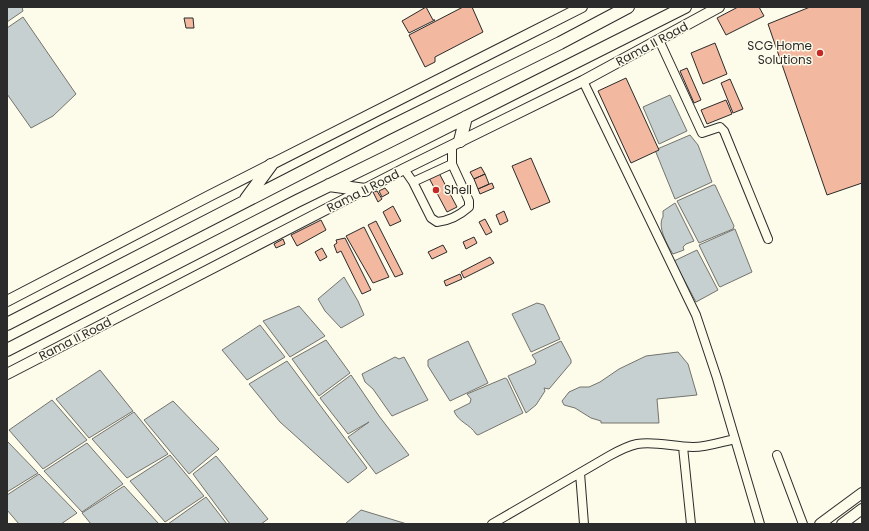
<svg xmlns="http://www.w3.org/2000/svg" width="869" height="531" font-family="Poppins,sans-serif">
<rect width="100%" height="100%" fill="#fdfbea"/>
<!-- water -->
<path fill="#c7d0d0" stroke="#74746e" d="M7,7H22L23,11L7,22Z
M23,17L76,94L53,116L31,128L7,94V28Z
M670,95L687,131L659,144L643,107Z
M690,135L698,145L712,182L675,199L655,150Z
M713,185H715L734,226L733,229L699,243L677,201Z
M675,203L694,241L686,244L683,247L684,250L673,254C667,245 657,226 663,217V211Z
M735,229L752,272L720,287L719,286L699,245Z
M697,250L718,290L696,302L674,261Z
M344,277L358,301L364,315L341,328L325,311L318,299Z
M537,303L544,305L560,339L531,352L512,314Z
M299,306L325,336L290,357L263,321Z
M260,325L285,357L247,380L222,350Z
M326,340L350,373L319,396L292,359Z
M468,341L488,383L450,401L428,366V360Z
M561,341L571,360V363L549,389L544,388L545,391L536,405L526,413L508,376L535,364L536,361L532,355Z
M678,352L688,364L697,395L657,399L659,423H601V421L591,418L575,408L564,405L562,401L569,392L580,387H589L600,382L619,369L646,356Z
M395,357L399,359L404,357L428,400L392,416L373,389L365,382L362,374Z
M287,361L367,468L348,483L280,422L249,384Z
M100,370L133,411L89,438L56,399Z
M351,375L379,416L409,455L376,474L348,437L369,422L348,434L320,398Z
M505,378L507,379L523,413L478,435L476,434C470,424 458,422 454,411L470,403L471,399L467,394Z
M52,400L87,440L43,469L9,430Z
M173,401L219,449L189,474L144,420Z
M134,412L168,454L127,478L92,439Z
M7,441L38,473L7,492Z
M87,443L123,484L82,512L44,471Z
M170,455L204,496L165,522L130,481Z
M216,456L268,519L261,524H230L193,474Z
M39,474L77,513L61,524H19L7,510V495Z
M124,486L159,524H91L82,513Z
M206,497L227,524H168Z
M361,510L407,524H345Z"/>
<!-- building -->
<path fill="#f2b8a0" stroke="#2b2b2b" d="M426,7L433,20H435L409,33L402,21Z
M463,7H472L483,32L435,57V62L425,67L409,35Z
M738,7H759L764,16L726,35L717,18Z
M810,7H861L862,9V183L827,195L768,24Z
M184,18H193L194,28H186Z
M715,43L727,74L703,84L691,53Z
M687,68L701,100L694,103L680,71Z
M626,78L659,150L631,163L598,91Z
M730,79L743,109L733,113L721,83Z
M726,100L732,114L707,124L701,110Z
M531,158L550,202L531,210L512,166Z
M481,167L485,174L474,179L470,172Z
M439,173L457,207L447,212L429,178Z
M485,174L489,184L478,189L474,179Z
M492,183L494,188L480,194L478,189Z
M385,188L389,193L382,197L379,191Z
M377,191L382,199L378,202L373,192Z
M393,206L401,221L390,226L383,212Z
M504,211L508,221L500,225L496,215Z
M485,219L492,232L486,235L479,222Z
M321,220L326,230L297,246L291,235Z
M376,221L403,274L395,277L368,225Z
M364,227L389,277L373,283L346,236Z
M474,237L477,243L466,249L463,242Z
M345,238L371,290L362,294L341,251L337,253L334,245L337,243L336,240Z
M283,239L285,244L276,248L274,244Z
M443,245L447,252L432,259L428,252Z
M322,248L327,257L320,261L315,252Z
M490,257L494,263L464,278L461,272Z
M460,274L462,279L446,286L444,281Z"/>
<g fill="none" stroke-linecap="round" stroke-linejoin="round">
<!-- minor casing -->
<g stroke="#2b2b2b" stroke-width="10">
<path id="minor" d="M659,40L702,133L720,127L724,131L768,239
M583,81L696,315L717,378L760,524
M404,169L413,182L431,218L437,222C448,221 460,215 469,207V201L452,164V146
M413,182L452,164
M683,447L691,524
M777,455L803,524
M580,473L584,524
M492,524L609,456C618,451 627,446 637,444C656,441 674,447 693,447C707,447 721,442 735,439"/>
</g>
<!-- major casing -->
<g stroke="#2b2b2b" stroke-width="12">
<path id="major" d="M7,301L209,196L582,7
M7,374L404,169L583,81L719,7
M820,524L862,493
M842,524L862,509"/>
</g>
<!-- highway casing -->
<g stroke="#2b2b2b" stroke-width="14">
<path id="highway" d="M460,141L466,117
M329,185L365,190
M246,199L271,165
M7,324L384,130L560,43L628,7
M7,350L297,201L395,153L685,7"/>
</g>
<!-- minor -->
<use href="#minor" stroke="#fdfbea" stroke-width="8"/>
<!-- major -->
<use href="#major" stroke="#fdfbea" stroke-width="10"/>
<!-- highway -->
<use href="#highway" stroke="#fdfbea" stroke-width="12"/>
</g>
<!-- markers -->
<g fill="#c62828" stroke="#fdfbea" stroke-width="1.5">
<circle cx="820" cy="53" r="4"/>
<circle cx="436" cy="190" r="4"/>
</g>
<g text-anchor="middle" stroke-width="3" stroke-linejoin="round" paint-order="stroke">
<!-- street labels -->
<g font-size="12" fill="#2b2b2b" stroke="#fdfbea">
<text transform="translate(652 44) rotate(-28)" y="4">Rama II Road</text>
<text transform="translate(363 191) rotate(-27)" y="4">Rama II Road</text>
<text transform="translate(75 339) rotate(-27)" y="4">Rama II Road</text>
</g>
<!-- poi labels -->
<g font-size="12" fill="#2b2b2b" stroke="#fdfbea" text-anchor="end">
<text x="812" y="50">SCG Home<tspan x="812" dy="14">Solutions</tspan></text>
<text x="444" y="194" text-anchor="start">Shell</text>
</g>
</g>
<!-- border -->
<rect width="869" height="531" fill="none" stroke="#2b2b2b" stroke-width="16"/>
</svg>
